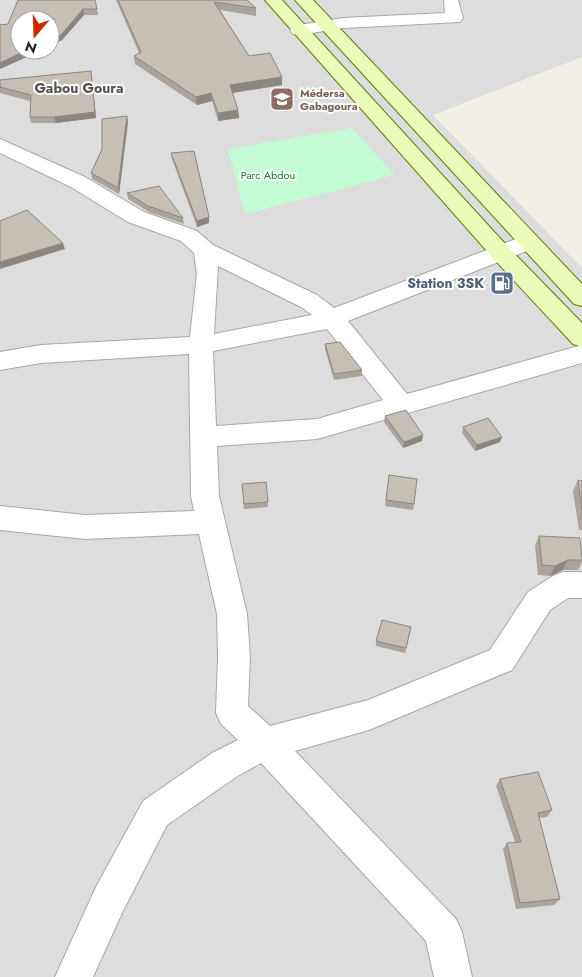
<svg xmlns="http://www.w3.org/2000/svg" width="582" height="977" font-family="Jost,sans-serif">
<rect width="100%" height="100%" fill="#f1efe6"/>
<!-- residential -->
<path fill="#dedddd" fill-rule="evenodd" d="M0,0H582V57L433,115L582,268V977H0ZM20,20H50V50H20Z"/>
<!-- park -->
<path fill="#c3fbd2" d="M352,128L395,175L245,214L228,149Z"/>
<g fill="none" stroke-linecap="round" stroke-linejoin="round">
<!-- minor casing -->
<g stroke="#a7a7a7" stroke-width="2">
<path id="minor" d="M444,0H458L463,18L460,22L343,28L299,35L293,34L290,30L293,26L299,25L343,18L445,13Z
M0,139L85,177L144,212L197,231L213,245L317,295L334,308L521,237L529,235L537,237L540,242L537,247L348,321L407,394L582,345V363L317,439L217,446L219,496L247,614L250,657L248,706L270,726L368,700L490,650L528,592L553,576L563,572H582V598H568L550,610L512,670L369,730L295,751L456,919L462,932L472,977H434L426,941L261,763L236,777L167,825L122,913L93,977H55L96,887L143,801L212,753L238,740L221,724L216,713L218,657L217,614L199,534L85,539L0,530V506L85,515L194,511L191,496L189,354L41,363L0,370V352L41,345L190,337L197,274L194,253L181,241L128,222L71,187L0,153ZM218,266L301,307L312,315L214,334ZM327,329L383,400L317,419L216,426L213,351Z"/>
</g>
<!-- secondary casing -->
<g stroke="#597d02" stroke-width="2">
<path id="secondary" d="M265,0H282L509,248L582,323V347L573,344L493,258Z
M295,0H313L582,284V306L574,304Z"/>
</g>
<!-- minor -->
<use href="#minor" fill="#fff" fill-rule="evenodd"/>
<!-- secondary -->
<use href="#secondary" fill="#ecfbba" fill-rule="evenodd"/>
</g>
<!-- wall -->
<path fill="#aaa49c" d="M18,0L97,9L98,15H84L62,40L20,50H42L0,69L8,24Z
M116,0H247L256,8V16L220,10L249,56L282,85L233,93L238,110L239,118L218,121L212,101L197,105L135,64L134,56L139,53Z
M91,71L96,118L56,123H31L30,117V101L0,93V80Z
M128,122L119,194L92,179L91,173Z
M171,153L209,223L197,227L172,159Z
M127,193L183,218L184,224L149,212L128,199Z
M325,344L362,370V376L334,380L325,349Z
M385,416L422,441L403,448L384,422Z
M463,427L500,442L475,451L462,433Z
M389,475L414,504L413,510L385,506Z
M578,480L582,481V530H579L573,491Z
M266,482L268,507L244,509L242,484Z
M539,536L582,554V562L578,570H563L550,576L538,575L535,546Z
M411,627L405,653L376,646V641Z
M500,779L552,810L547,817L539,818L560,899L554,905L516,909L503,849L507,843L515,842L496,786Z"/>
<!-- shaded-wall -->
<path fill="#8b867f" d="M83,9L84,15L62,40L50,46V40Z
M27,50H42L0,69V63Z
M91,71L96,118L56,123L54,117Z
M282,77V85L231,93L230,85Z
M211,93L212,101L197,105L196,97Z
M238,110L239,118L218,121V113Z
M127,116L128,122L119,194L118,188Z
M209,217V223L197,227V221Z
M63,243L65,249L0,269V262Z
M423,435L422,441L403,448L404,442Z
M502,437L500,442L475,451L477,445Z
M568,560L563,570L550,576L555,566Z"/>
<!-- building -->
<path fill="#c6bfb5" stroke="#8b867f" d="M18,0H95L97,9H83L61,35L50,40V20H20V50H27L0,63V25L8,24Z
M118,0H247L256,8L214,2L249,56L270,53L282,77L230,85L238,110L218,113L211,93L196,97L134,56L141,52Z
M91,71L95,112L54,117H30L31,95L0,87V80Z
M127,116L118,188L91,173L102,149V119Z
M194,151L209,217L197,221L171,153Z
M159,186L183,218L148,206L127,193Z
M27,210L63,243L0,262V221Z
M340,342L362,370L334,374L325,344Z
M406,410L423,435L404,442L385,416Z
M488,418L502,437L477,445L463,427Z
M389,475L417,479L414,504L386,500Z
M578,480L582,481V510Z
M266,482L268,502L244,504L242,484Z
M539,536L580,538L582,560H568L555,566L542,565Z
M382,620L411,627L406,648L376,641Z
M538,772L552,810L538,813L560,899L520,903L507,843L521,842L500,779Z"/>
<!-- icons -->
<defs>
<g id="school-square" transform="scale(1.25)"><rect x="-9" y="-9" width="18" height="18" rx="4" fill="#8d6e63" stroke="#fff"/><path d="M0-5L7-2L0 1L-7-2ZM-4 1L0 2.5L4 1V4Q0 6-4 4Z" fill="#fff"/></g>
<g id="fuel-square" transform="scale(1.25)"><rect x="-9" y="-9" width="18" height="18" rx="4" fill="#5c6f8a" stroke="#fff"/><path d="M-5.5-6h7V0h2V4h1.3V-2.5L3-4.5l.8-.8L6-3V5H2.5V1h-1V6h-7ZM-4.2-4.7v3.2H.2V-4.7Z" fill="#fff"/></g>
</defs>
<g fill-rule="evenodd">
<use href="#school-square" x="282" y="99"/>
<use href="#fuel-square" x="502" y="283"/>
</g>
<g text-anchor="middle" stroke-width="4" stroke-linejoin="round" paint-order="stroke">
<!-- far-education labels -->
<g font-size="11" font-weight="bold" fill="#785e54" stroke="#fff" text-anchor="start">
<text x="300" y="97">Médersa<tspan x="300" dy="13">Gabagoura</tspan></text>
</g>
<!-- far-park labels -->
<g font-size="11" fill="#08842a" stroke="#fff">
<text x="268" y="179">Parc Abdou</text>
</g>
<!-- far-quarter labels -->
<g font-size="14" font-weight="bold" fill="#535353" stroke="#fff">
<text x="79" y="93">Gabou Goura</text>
</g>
<!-- service labels -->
<g font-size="14" font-weight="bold" fill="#4e5e75" stroke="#fff" text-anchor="end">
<text x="484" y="288">Station 3SK</text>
</g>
</g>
<!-- north arrow -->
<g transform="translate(35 35) rotate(199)"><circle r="24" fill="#ffffff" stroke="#a6a6a6"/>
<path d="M0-4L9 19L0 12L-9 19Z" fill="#d02700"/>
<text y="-8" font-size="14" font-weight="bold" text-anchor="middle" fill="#202020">N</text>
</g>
</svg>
